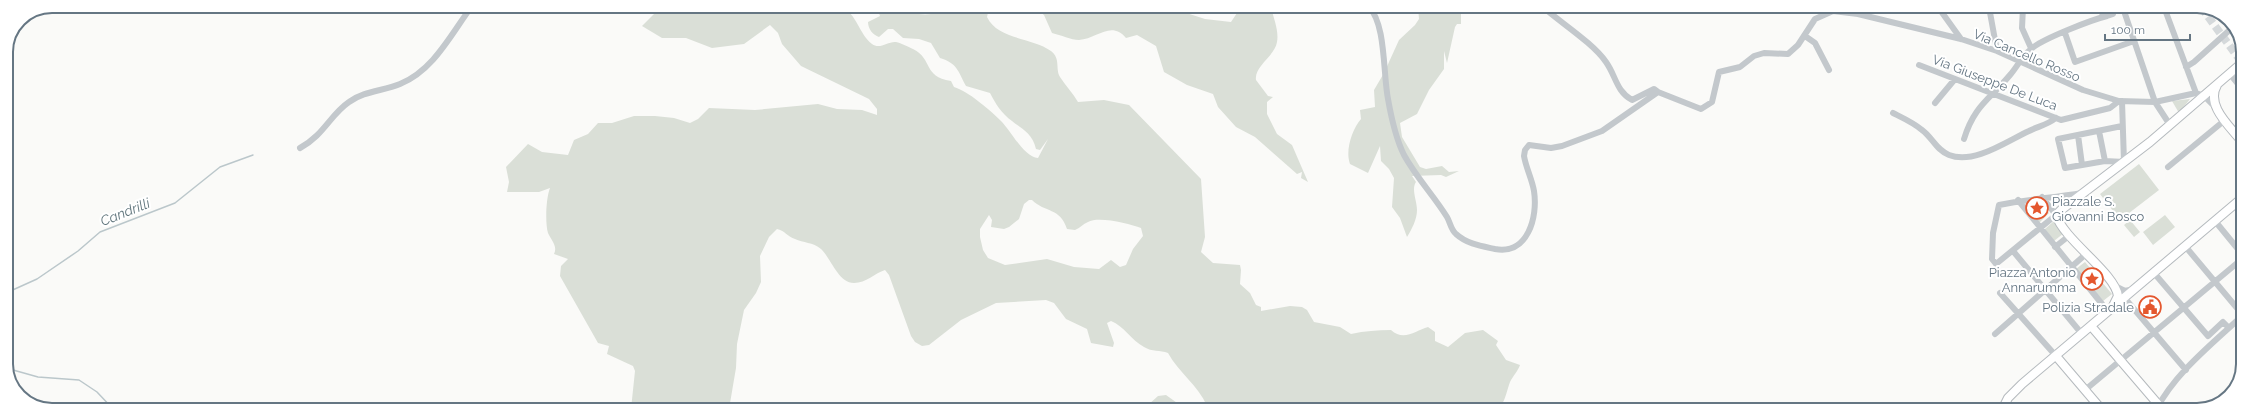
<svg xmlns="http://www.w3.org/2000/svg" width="2249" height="416" font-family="Raleway,sans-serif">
<rect width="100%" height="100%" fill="#fafaf8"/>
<!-- green -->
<path fill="#dadfd7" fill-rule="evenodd" d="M662,6H841C857,14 859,34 872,44C880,50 888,41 896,42C901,43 909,47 913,49C934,60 922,76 951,81L954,87C968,91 990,110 1001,121C1011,131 1024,157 1038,158L1048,139L1040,150L1036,149C1032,133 1023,130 1012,121C1002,114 995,103 990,93L966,86C958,71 957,63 940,58L931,43L919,39L903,38L893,29H888L879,37C873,35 868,29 868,22L880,16L876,6C899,6 927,25 948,6H993L989,8L987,17C998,40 1032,37 1051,51C1061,59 1055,68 1060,77C1065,85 1073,93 1078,102L1104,100L1129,105L1201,179L1205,237L1201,252L1213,263L1240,265L1241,270L1240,284L1250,293L1256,305L1261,307V311L1290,306L1302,307L1307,310L1314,322L1340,327L1351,334C1365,331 1377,330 1391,330C1404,342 1416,330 1428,327L1435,332V341L1448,347L1465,333L1483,330L1498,341L1496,345L1506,360L1520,365C1518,371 1513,376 1510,382C1507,390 1506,398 1501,406H1491L1483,410H1205L1207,406C1198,385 1179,373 1168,353C1160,350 1152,352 1144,347C1131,340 1124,326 1111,321L1107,323L1114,343L1113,347L1091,343L1087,329L1066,319L1054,303L1046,300L996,303L961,320L929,345L922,346L915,342L911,336L889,275L885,270C875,273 866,283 854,283C838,283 831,258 821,249C813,242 803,243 795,239C788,237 784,230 777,229L769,237L760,256L761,282L756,293L744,310L737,344L736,368L729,409H631L635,371L633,366L607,354L609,346L598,343L560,276L561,266L568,259L554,254C558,246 551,240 548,233C545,223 546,198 550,188L539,192H507L509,182L506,167L528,144L542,152L568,155L574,140L588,134L598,123H612L634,116H655L674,118L690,123L698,119L709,108L755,110L818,104L837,109L862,110L877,115V109L869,99L801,66L782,44L778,33L770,25L744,44L712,48L686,38H662L642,26ZM1029,200H1032C1045,213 1060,207 1067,229L1075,230C1080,228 1083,224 1088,222C1099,216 1130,224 1141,228L1143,236L1133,249L1126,265L1120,267L1111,260L1099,269L1074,267L1047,259L1005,265L988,258L983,250L980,237V229L989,215L992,220L991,227L1004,229L1009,227L1019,219L1024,204Z
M1032,6H1176L1177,10L1205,19L1231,22L1241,7L1267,6L1271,8C1274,19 1279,31 1277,42C1275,56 1254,66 1256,80L1268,96L1273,97L1267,102V114L1277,134L1292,145L1308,182L1301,178L1302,172L1297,174L1255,137L1236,127L1218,107L1213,94L1187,85L1164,72L1156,46L1137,35L1126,38C1111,20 1097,39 1079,40C1071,40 1061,35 1052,33L1044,15Z
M1418,7H1468L1461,14V24H1457L1455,27L1447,63L1444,51V69L1429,90L1417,114L1400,123L1402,137L1420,167L1426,169L1442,166L1449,172L1459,171L1446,177L1441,175L1412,176L1416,182C1411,189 1417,201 1417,210C1417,219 1412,229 1407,237L1400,218L1392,207L1394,178L1389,169L1381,161L1380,146L1368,173L1350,164C1345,151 1352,129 1361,119L1360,110L1375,107L1374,90L1384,73L1399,40L1415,25L1419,19Z
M2190,99L2179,113L2172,101Z
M2139,164L2159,190L2120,220L2100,194Z
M2034,203H2042L2049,213L2039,223L2027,207Z
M2165,215L2175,227L2153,245L2143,232Z
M2130,220L2140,232L2134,237L2124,225Z
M2054,221L2064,233L2054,241L2045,229Z
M2085,262L2112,294L2103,301L2076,269Z
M1166,395L1187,410H1153L1148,405L1158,396Z
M1793,403L1808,405L1817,410H1792L1788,406Z"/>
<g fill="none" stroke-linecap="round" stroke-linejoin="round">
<!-- stream -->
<path stroke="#bbc7cb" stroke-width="1.5" d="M6,293L37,279L78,251L100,232L175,203L220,167L253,155
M6,368L38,377L79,380L97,392L113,409"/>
<!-- major-tunnel -->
<path stroke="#d5d9db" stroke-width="8" stroke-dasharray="8 4" stroke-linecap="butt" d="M2201,7L2243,64"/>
<!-- major casing -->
<g stroke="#b5babe" stroke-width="10">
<path id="major" d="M2217,85C2205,106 2231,127 2242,142
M2112,308L2118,296C2115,273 2064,240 2056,215L2061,210L2150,142L2243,62
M2091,326L2163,410
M2056,356L2102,410
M2002,410L2008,398L2022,384L2242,198"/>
</g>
<!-- minor -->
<path stroke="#c3c8cc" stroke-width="6" d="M1369,7C1386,24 1383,74 1388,99C1391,116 1396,139 1404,155C1416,177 1434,196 1447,217C1450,222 1451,230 1456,234C1467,244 1481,246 1495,249C1528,255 1538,217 1534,191C1532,179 1526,168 1524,156L1525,150L1529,145L1551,148L1562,146L1602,131L1658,92L1701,109L1712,102L1719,72L1740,67L1754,56L1764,53L1788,54L1798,45L1815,19L1833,11L1858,14L1961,39L1997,51L2083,90L2119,101
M1543,7C1561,23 1593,43 1606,62C1616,76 1616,91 1632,100L1654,89L1658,92
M1938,7L1961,39
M1989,7L1997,51
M2023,7L2022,28L2031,48
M2100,7L2102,13L2107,16L2113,14L2115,7
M2116,7L2124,11L2155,102L2170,125
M2164,7L2196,93
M2065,33L2075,62L2134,41
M1805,36L1815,43L1829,70
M1919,65L2061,120L2110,108L2119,101L2155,102L2196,93L2204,96L2212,104
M2186,67L2194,62L2233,27
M2230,74L2243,90
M1935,103L1955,79
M1893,113C1903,118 1914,123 1922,130C1932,137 1936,150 1949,155C1974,165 2007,141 2029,131C2039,126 2047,125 2056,118
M2122,126L2058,139L2065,168L2105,161L2124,162L2122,101
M2099,131L2105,161
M2078,135L2082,165
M1964,139C1974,106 1989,100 2010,75C2017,67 2022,56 2031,49C2042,39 2091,20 2107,16
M300,148C324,135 330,115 349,102C364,91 383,91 400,84C434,70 451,34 472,6
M2168,167L2225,120
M2042,197L2056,215L1996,264L1992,259L1993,233L1999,205C2027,199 2054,198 2082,193
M2018,200L2102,304
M2215,221L2242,254
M2185,246L2242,314
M2055,247L2070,235
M2013,251L2082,334
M2154,273L2208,336L2223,322L2229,328
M2113,285L2125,291L2134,289
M2000,293L2056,356
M2122,295L2186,370
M1995,334L2086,254
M2085,390L2242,259
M2156,410C2175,373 2212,344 2242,316"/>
<!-- major -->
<use href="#major" stroke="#fff" stroke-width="8"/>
</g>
<!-- icons -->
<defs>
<g id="sight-ring" transform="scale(1.15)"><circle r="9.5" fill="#fff" stroke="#e4572e" stroke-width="1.5"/><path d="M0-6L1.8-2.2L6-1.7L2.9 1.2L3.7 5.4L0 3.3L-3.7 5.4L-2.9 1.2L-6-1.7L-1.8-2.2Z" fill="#e4572e"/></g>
<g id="civic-ring" transform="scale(1.15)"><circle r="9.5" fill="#fff" stroke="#e4572e" stroke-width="1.5"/><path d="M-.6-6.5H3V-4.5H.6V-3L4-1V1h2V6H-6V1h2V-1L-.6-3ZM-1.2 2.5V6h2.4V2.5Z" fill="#e4572e"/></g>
</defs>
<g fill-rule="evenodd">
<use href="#sight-ring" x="2037" y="208"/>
<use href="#sight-ring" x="2092" y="279"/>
<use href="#civic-ring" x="2150" y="307"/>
</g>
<g text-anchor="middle" stroke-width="4" stroke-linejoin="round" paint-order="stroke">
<!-- street labels -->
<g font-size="13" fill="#657683" stroke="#fff">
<text transform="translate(2027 55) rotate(23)" y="5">Via Cancello Rosso</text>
<text transform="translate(1995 82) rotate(21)" y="5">Via Giuseppe De Luca</text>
</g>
<!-- poi labels -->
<g font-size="13" fill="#657683" stroke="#fff" text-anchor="end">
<text x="2052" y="206" text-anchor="start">Piazzale S.<tspan x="2052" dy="15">Giovanni Bosco</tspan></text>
<text x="2076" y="277">Piazza Antonio<tspan x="2076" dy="15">Annarumma</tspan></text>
<text x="2134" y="312">Polizia Stradale</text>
</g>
<!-- water labels -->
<g font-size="14" font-style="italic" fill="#60757c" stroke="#fff">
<text transform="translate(125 212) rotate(-22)" y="5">Candrilli</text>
</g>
</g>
<!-- crop -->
<path d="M0 0H2249V416H0ZM52 13H2197A39 39 0 0 1 2236 52V364A39 39 0 0 1 2197 403H52A39 39 0 0 1 13 364V52A39 39 0 0 1 52 13Z" fill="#fff" fill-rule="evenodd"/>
<path fill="none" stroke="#657683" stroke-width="2" d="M52 13H2197A39 39 0 0 1 2236 52V364A39 39 0 0 1 2197 403H52A39 39 0 0 1 13 364V52A39 39 0 0 1 52 13Z"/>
<!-- scale -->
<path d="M2105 34v6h85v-6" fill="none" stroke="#657683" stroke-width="2"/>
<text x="2111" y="34" font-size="12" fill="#657683" stroke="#ffffff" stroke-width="3" paint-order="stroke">100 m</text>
</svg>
